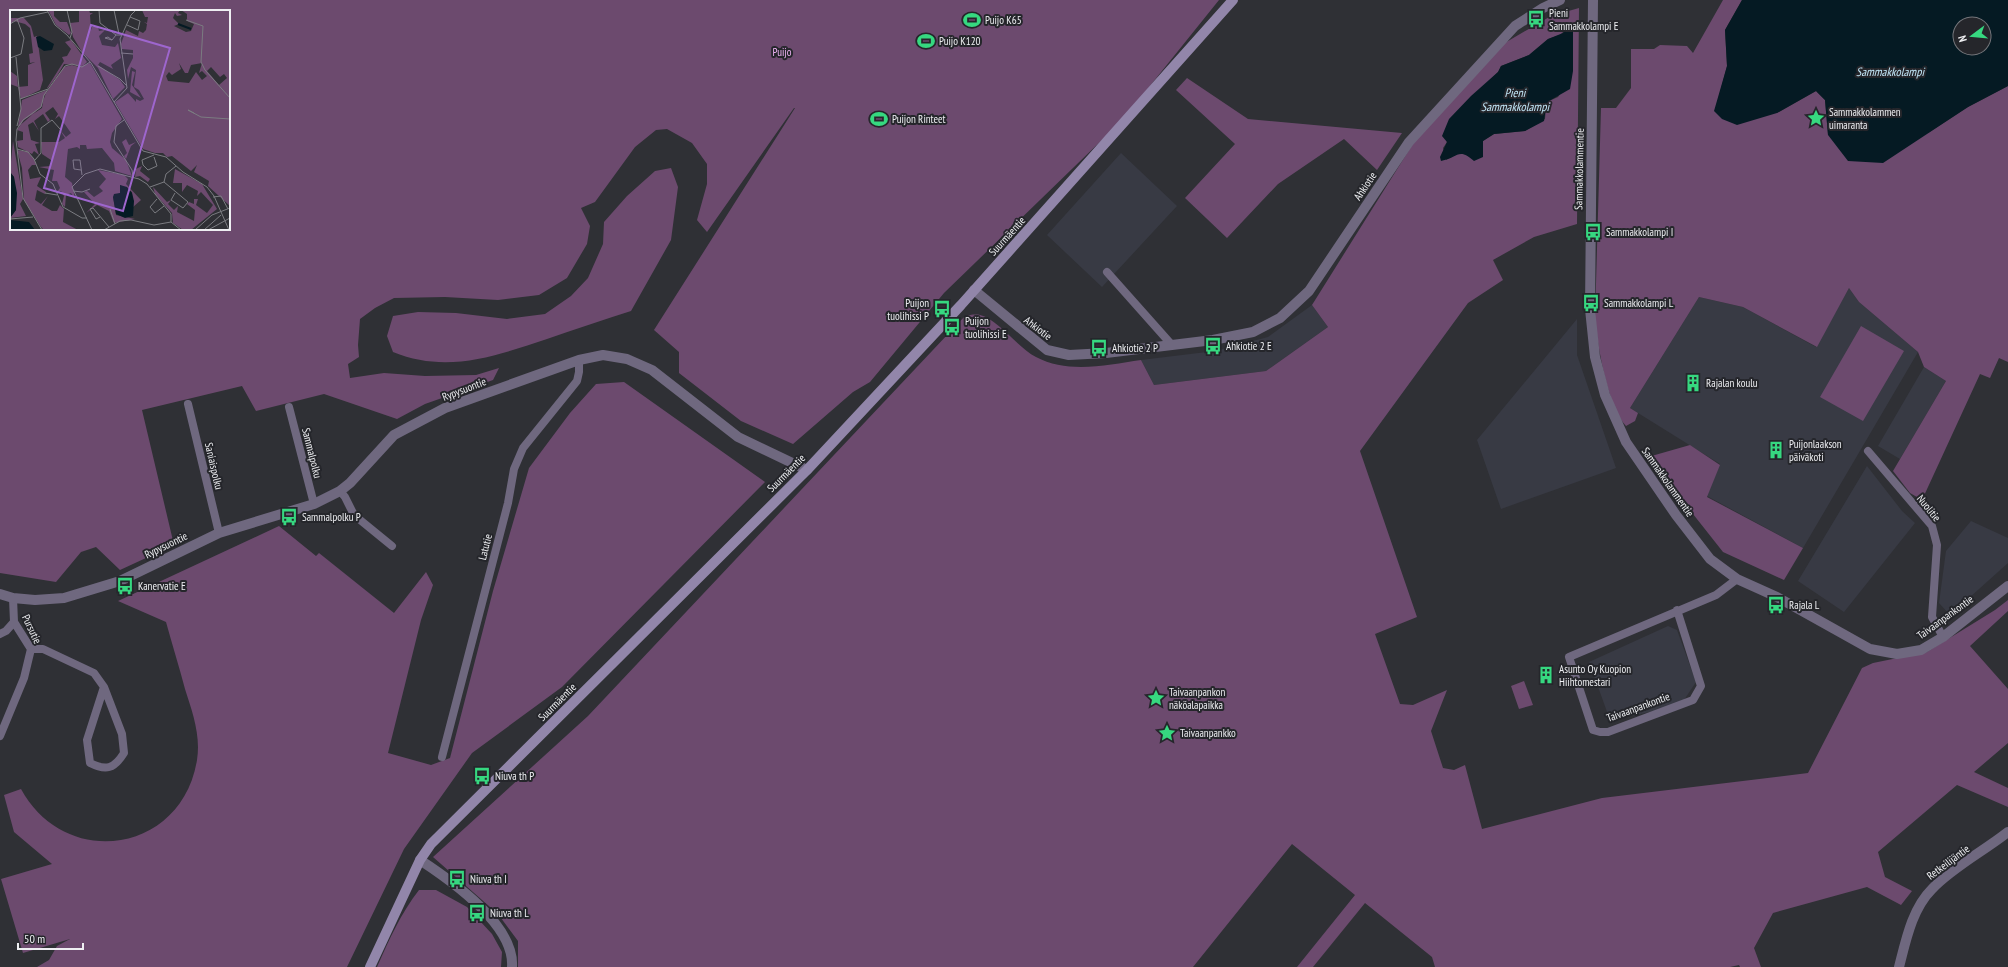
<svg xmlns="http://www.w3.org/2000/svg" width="2008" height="967" font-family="'PT Sans Narrow',sans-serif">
<rect width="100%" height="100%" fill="#2f3035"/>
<!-- built -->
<path fill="#383a44" d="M1121,153L1177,206L1102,287L1047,235Z
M1849,288L1859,302L1918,352L1803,548L1707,496L1720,464L1630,408L1699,297L1743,307L1816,347Z
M1312,305L1328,327L1266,371L1154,385L1141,360L1215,351L1268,337Z
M1577,319V355L1616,468L1501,509L1477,440Z
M1924,367L1946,381L1900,459L1878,446Z
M1867,466L1902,511L1915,523L1844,612L1798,581Z
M1971,521L2008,538V563L1950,615L1939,603L1946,551Z
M1668,626L1677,630L1696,682L1680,706L1610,720L1589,662Z"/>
<!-- green -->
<path fill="#6c4a6e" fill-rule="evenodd" d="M0,0H1219L1141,97L1106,136L944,293L870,382L853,392L793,444L741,421L679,373V352L654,330L795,108H794L707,232L697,220L707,184V164L692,143L667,129L656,130L635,147L595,202L581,208L590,226L587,244L567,278L539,295L498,300L445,297L394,298L375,308L360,319L358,345L359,357L348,364L350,378L384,373L425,376L476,375L499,368L493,380L425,404L397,419L324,394L256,411L242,386L142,410L174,545L120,570L96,547L81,552L56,582L0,573ZM11,11H229V229H11Z
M1723,0H1742L1725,30L1727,66L1715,111L1777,113L1816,91L1825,100L1828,135L1928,133L1968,107L2008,86V362L1999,358L1990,378L1980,374L1922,500L1910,493L1893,471L1946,381L1924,367L1918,352L1859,302L1849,288L1817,347L1743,307L1699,297L1630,408L1638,413L1635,421L1626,426C1607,405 1598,347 1595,319L1601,108H1616L1631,88V49H1654L1660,45L1687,46L1693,53Z
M1579,8L1577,224L1534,237L1493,260L1503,280L1468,303L1360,451L1417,617L1375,634L1400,704L1413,705L1447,690L1431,731L1443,768L1454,770L1465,765L1482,829L1602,798L1808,773L1862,668L1873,663L1927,652L1995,610L2008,600V611L1970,646L2008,689V743L1974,772L2008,788V807L1957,785L1878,852L1885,877L1912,891L1901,905L1867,887L1773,913L1754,948L1761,967H1740L1739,965L1730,967H1435L1432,957L1365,903L1313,967H1297L1355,895L1292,844L1193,967H518V941L498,914L433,857L588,716L965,316C969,315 976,314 980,315C998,319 1018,348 1036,357C1068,374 1107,365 1141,360L1154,385L1266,371L1328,327L1312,305L1416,139L1503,44L1551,16ZM1573,25L1571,78L1558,97L1549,101L1546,107L1545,119L1525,131L1494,134L1483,141V148L1467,155L1459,153L1446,160L1443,148L1447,142L1446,139L1462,107L1498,72L1501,66L1529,55L1548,39L1560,35L1567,28Z
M1187,78L1248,119L1402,133L1377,170L1344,139L1278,184L1227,238L1185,198L1235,144L1176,90Z
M671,168L678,187L671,240L631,311C603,320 575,329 547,339C495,356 447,374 393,352L387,336L393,316L418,312L456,313L507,319L545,314L571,296L588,278L603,244L604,222L627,196L655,171Z
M1861,326L1904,351L1863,421L1820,397Z
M624,382L765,482L562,687L472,753L404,849L347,967H37L49,960L57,946L70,939L23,953L1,879L52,864L14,832L4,795L21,789C66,871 182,853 197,760C201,735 192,711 185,689C179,666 172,644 166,622L118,601L279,526L316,556L319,553L394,613L426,572L433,585L421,620L388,753L431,765L450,758L493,591L529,468L570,413L596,384Z
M1690,445L1720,465L1707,497L1803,548L1784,580L1723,552L1648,457Z
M1524,681L1533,705L1519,709L1511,686Z
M419,890H436L467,907L492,934L502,952L501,967H377C389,940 401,913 419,890Z"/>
<!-- water -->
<path fill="#051a23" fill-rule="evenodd" d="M1742,0H2008V86L1968,107L1883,163L1848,161L1828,135L1825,100L1816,91L1777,113L1737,125L1722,119L1714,111L1727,66L1725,30ZM1960,24H1984V48H1960Z
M1573,25V71L1570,89L1549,101L1546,107L1544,121L1525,131L1494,134L1483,141V157L1474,161C1458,147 1458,158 1441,161L1440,157L1447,142L1442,136L1449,119L1471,96L1498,72L1501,66L1529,55L1548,39L1563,33L1567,28Z"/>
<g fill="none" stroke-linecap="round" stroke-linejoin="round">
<!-- minor -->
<path stroke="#6f687f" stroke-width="8" d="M1107,272L1171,344
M188,404L219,533
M289,407L314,504
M1868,451L1932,526L1937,545L1932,617L1943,637
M340,491L345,497L354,515L392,546
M1677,610L1701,686L1693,700L1608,732H1600L1593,730L1569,657L1716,595L1737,579
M0,634L6,631L14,622
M31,649H43L94,673L104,687L87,740L90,763C106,771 114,769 124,753L122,734L104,687
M0,736L24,678L31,649L14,622L13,598
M442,757L508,503L514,469L523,448L577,381L579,372V360"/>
<!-- tertiary -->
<path stroke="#6f687f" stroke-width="10" d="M1593,0L1590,309L1595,357L1605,395L1626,442L1676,515L1710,559L1737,579L1777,597L1870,649L1897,654L1921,650L1943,637L2008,586
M974,290L1047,350L1069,355L1106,353L1213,340L1253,332L1280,318L1309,291L1409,142L1515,26L1543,8L1560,0
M0,594L13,598L35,600L64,598L120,581L219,533L314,504L340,491L350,483L394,435L445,408L579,360L603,355L627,359L652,370L738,437L807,470
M420,860C452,881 515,925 512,967
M1899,967C1906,940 1912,909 1932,889C1953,867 1984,851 2008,832"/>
<!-- secondary -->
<path stroke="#9286aa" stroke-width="10" d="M370,967L420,860L431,844L807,470L961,305L1233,0"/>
</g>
<!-- icons -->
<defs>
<g id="bus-bare" transform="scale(1.38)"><path d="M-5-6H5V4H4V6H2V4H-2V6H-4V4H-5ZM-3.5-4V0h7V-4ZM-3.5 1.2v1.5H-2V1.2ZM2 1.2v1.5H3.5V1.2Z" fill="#36d880" stroke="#25262b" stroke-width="2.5" paint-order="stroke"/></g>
<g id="stadium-bare" transform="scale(1.38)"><path d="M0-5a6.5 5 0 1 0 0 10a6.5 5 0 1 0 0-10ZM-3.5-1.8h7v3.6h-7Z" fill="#36d880" stroke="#25262b" stroke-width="2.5" paint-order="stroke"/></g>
<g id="sight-bare" transform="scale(1.38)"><path d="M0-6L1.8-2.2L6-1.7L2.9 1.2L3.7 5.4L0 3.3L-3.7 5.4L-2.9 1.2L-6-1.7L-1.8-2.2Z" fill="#36d880" stroke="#25262b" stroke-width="2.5" paint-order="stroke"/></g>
<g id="building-bare" transform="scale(1.38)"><path d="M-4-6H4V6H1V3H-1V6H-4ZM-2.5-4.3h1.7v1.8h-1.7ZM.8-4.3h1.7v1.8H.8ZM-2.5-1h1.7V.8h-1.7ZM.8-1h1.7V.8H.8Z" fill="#36d880" stroke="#25262b" stroke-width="2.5" paint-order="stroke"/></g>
</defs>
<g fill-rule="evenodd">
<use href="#bus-bare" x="1536" y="19"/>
<use href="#stadium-bare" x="972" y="20"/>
<use href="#stadium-bare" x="926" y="41"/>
<use href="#sight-bare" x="1816" y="118"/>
<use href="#stadium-bare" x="879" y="119"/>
<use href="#bus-bare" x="1593" y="232"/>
<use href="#bus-bare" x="1591" y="303"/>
<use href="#bus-bare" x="942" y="309"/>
<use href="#bus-bare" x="952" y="327"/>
<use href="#bus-bare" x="1213" y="346"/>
<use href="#bus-bare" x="1099" y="348"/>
<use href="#building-bare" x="1693" y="383"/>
<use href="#building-bare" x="1776" y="450"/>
<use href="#bus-bare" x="289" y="517"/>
<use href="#bus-bare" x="125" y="586"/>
<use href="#bus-bare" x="1776" y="605"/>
<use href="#building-bare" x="1546" y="675"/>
<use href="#sight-bare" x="1156" y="698"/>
<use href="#sight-bare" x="1167" y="733"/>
<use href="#bus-bare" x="482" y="776"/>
<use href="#bus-bare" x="457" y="879"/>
<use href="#bus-bare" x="477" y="913"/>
</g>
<g text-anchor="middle" stroke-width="4" stroke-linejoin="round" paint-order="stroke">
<!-- poi labels -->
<g font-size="11" fill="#eeeff2" stroke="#25262b" text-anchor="start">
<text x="1549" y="17">Pieni<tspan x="1549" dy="13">Sammakkolampi E</tspan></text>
<text x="985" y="24">Puijo K65</text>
<text x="939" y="45">Puijo K120</text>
<text x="1829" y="116">Sammakkolammen<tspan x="1829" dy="13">uimaranta</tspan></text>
<text x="892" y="123">Puijon Rinteet</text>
<text x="1606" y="236">Sammakkolampi I</text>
<text x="929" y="307" text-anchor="end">Puijon<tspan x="929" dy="13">tuolihissi P</tspan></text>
<text x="1604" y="307">Sammakkolampi L</text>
<text x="965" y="325">Puijon<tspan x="965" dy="13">tuolihissi E</tspan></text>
<text x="1226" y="350">Ahkiotie 2 E</text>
<text x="1112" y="352">Ahkiotie 2 P</text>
<text x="1706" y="387">Rajalan koulu</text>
<text x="1789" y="448">Puijonlaakson<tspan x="1789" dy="13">päiväkoti</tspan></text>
<text x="302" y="521">Sammalpolku P</text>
<text x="138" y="590">Kanervatie E</text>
<text x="1789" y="609">Rajala L</text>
<text x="1559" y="673">Asunto Oy Kuopion<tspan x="1559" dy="13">Hiihtomestari</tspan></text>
<text x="1169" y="696">Taivaanpankon<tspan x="1169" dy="13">näköalapaikka</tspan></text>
<text x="1180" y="737">Taivaanpankko</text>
<text x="495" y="780">Niuva th P</text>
<text x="470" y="883">Niuva th I</text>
<text x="490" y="917">Niuva th L</text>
</g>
<!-- park labels -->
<g font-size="11" fill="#f1b4f6" stroke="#25262b">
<text x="782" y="56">Puijo</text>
</g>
<!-- street labels -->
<g font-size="11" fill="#eeeff2" stroke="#25262b">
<text transform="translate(1579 169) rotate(-89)" y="4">Sammakkolammentie</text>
<text transform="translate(1365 186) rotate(-56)" y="4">Ahkiotie</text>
<text transform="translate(1007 236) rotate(-48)" y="4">Suurmäentie</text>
<text transform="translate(1038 328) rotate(37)" y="4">Ahkiotie</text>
<text transform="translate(464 389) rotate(-21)" y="4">Rypysuontie</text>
<text transform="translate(312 453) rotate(76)" y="4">Sammalpolku</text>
<text transform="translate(214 466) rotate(77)" y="4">Saniaispolku</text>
<text transform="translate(786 473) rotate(-45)" y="4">Suurmäentie</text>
<text transform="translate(1668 482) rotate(55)" y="4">Sammakkolammentie</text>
<text transform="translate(1929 508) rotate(51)" y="4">Nuolitie</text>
<text transform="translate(166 545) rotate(-26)" y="4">Rypysuontie</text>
<text transform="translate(485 547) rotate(-76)" y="4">Latutie</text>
<text transform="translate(1945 617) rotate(-36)" y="4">Taivaanpankontie</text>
<text transform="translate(32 629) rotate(65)" y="4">Pursutie</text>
<text transform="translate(557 702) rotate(-45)" y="4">Suurmäentie</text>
<text transform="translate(1638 707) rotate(-20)" y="4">Taivaanpankontie</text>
<text transform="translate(1948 862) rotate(-37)" y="4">Retkeilijäntie</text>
</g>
<!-- water labels -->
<g font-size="12" font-style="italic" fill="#c1e5f6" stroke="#25262b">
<text x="1890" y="76">Sammakkolampi</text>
<text x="1515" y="97">Pieni<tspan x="1515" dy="14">Sammakkolampi</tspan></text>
</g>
</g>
<!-- overview -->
<g transform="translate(10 10)">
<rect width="220" height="220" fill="#2f3035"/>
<path d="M38,0H44V6L50,12H57L61,23L59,25L46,15ZM69,0H79L80,3H83L80,5L81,20L82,17H88L89,21L95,20L89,26L92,35L105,37L108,33L111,48L101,55L103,59L90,52L88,55L110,70L115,77L103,89L88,58L72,42L63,27L60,13L69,12ZM132,0H170L168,3L172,5L167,6L165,3L163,8L169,14L164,16L176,22L181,21L184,14L177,11V4L171,0H220V196L198,176L199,171L184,162L187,155L181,161L162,146L157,147L153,143H145L133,139L105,92L118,83L126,92V89L130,91L134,89L129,80L124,77L126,60L121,57L118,69L117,60L123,48V40L112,39L111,34L116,20L128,26L129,21L133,23L136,20L137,14L134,12L137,13L138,7H135ZM169,53L175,63H178L181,55L192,53L189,63L192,61L197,66L192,70L186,62L179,73L158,71L156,66L159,62L162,65L171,59ZM201,57L210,67L214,64L217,68L209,75L197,61ZM0,8H14L21,16L24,27L27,26L33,70L30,80L11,89L8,77L0,74V61L7,66L8,77L18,76V55L25,52L20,53L19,44L23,43L21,26L20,18L15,14L4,11L0,14ZM61,30L77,52L73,56L54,54L47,66L38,78H37L54,51L52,47L57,46L61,39L55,32ZM80,53L112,109L102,123L100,132L102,138L116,150L122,166L105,161L104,153L92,138L77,139L76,135H70V139L67,137L58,139L55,167L62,173L65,189L61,183L56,185L55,197L52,194L54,186L51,181L47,182L50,178L47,171H42L44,160L29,157L41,156V150L32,144L31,132H49L55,128L50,120L56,127L61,123L49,106L45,109L48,104L43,97L35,103L40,110L38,112L33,104L24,111L29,121L23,112L18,115L21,130L30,133L25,134L29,145L24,141L22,144L8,137L7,131L13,130V122L7,120L14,110L32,98L34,86L54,57L62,55L69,57ZM122,61L125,62L122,75L131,88L120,82ZM37,80L31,97L8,117L12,90ZM116,129L119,135L126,132L121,136L116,149L114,146L117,143L112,132ZM3,131L13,189L10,194L16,206L0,208L6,200L4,167L0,162ZM7,140L18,142L24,149L26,155H22L18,160L20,169L31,167L27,176L36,182L35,184L27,180L25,190L31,194L38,186L32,195L42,201H47L50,195L54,199L53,212L68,220H34L31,217L14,190L12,158ZM132,156L130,161L140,169L138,172L130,166L125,167L126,159ZM165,159L192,174L207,199L181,220H173L163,213L162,203L145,184L143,177L157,192L161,190L158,194L164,200L168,196L167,202L184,211L185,200L177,194L179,192L184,194V189H188L186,195L197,203L203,195L191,182L187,186L188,181L177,175L172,182V173H163ZM88,160L114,165L118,169L116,174L131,190L123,197L122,182L110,175V183L103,187L106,205L125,209L104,213L99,201L87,195L76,203L85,194L74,182L77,181L84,187L93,181L89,177L96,169Z" fill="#6c4a6e" fill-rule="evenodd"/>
<path d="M30,26L44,34L42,40L34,41L28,37L26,27ZM0,162L4,167L7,183L6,200L0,208ZM110,175L117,177L122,183L124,191L123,206L115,208L106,204L103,187L104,184L110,183ZM0,210L19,212L25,220H0Z" fill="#051a23"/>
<path fill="none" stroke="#051a23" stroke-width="2" d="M168,14L181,19"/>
<path fill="none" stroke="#7b7c81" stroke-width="1" d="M37,0L45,15L57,25L81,53L133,141L156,147L173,162L197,177L204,186L219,220M57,0L62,22L60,28M89,0L90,13L106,25H111M104,0L109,24M176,10L193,16L191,52L195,60L220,88M0,14L10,8L38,2M117,15L128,20L130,11L120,7M102,30L95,28L98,27L102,30L106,25M111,43L123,44M6,47L11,99L7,116M0,48L11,44L14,28L7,9M88,56L110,69L117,76M10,89L38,79M104,92L117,78L110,29L121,5L126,0M184,103L178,100L191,107L220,109M114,110L106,116L104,132L122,160L123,167M7,139L18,142L24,149L30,164L43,174L53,197L72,208H77M144,147L147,156L138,160L133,155L132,150L144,145M25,150L31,143V118L42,110L50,119M71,160L64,159L63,150H70L72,165M140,177L154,172M63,181L72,182L80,179M35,183L47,185M165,183L161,190L173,198L178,192L154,172L156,164L166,156M203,187L211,186L218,199M147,189L140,197L145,203L154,196M100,199L105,214M90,207L86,209L80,199L83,198L99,217M0,209L23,207M32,220L13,188L6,130L7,119L13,110L31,97L34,85L55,56L62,54L72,57L80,52M82,220L62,177L75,164L90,159L129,169L137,174L161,204V212M94,220L110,211L121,210L144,215L161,212L171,220M185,220L202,205L220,198M194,220L211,205M198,220L220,208"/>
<path fill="#9e66ce" fill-opacity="0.15" stroke="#9e66ce" stroke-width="2" d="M81,15L160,38L113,201L34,178Z"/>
<rect width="220" height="220" fill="none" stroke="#eeeff2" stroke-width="2"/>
</g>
<!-- north arrow -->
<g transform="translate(1972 36) rotate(254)"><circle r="19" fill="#25262b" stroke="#75767b"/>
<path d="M0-3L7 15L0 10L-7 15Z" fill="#36d880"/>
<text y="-6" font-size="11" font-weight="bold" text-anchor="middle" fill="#eeeff2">N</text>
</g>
<!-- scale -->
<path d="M18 943v6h65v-6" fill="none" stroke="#eeeff2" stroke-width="2"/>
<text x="24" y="943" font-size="12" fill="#eeeff2" stroke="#25262b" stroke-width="3" paint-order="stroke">50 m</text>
</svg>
